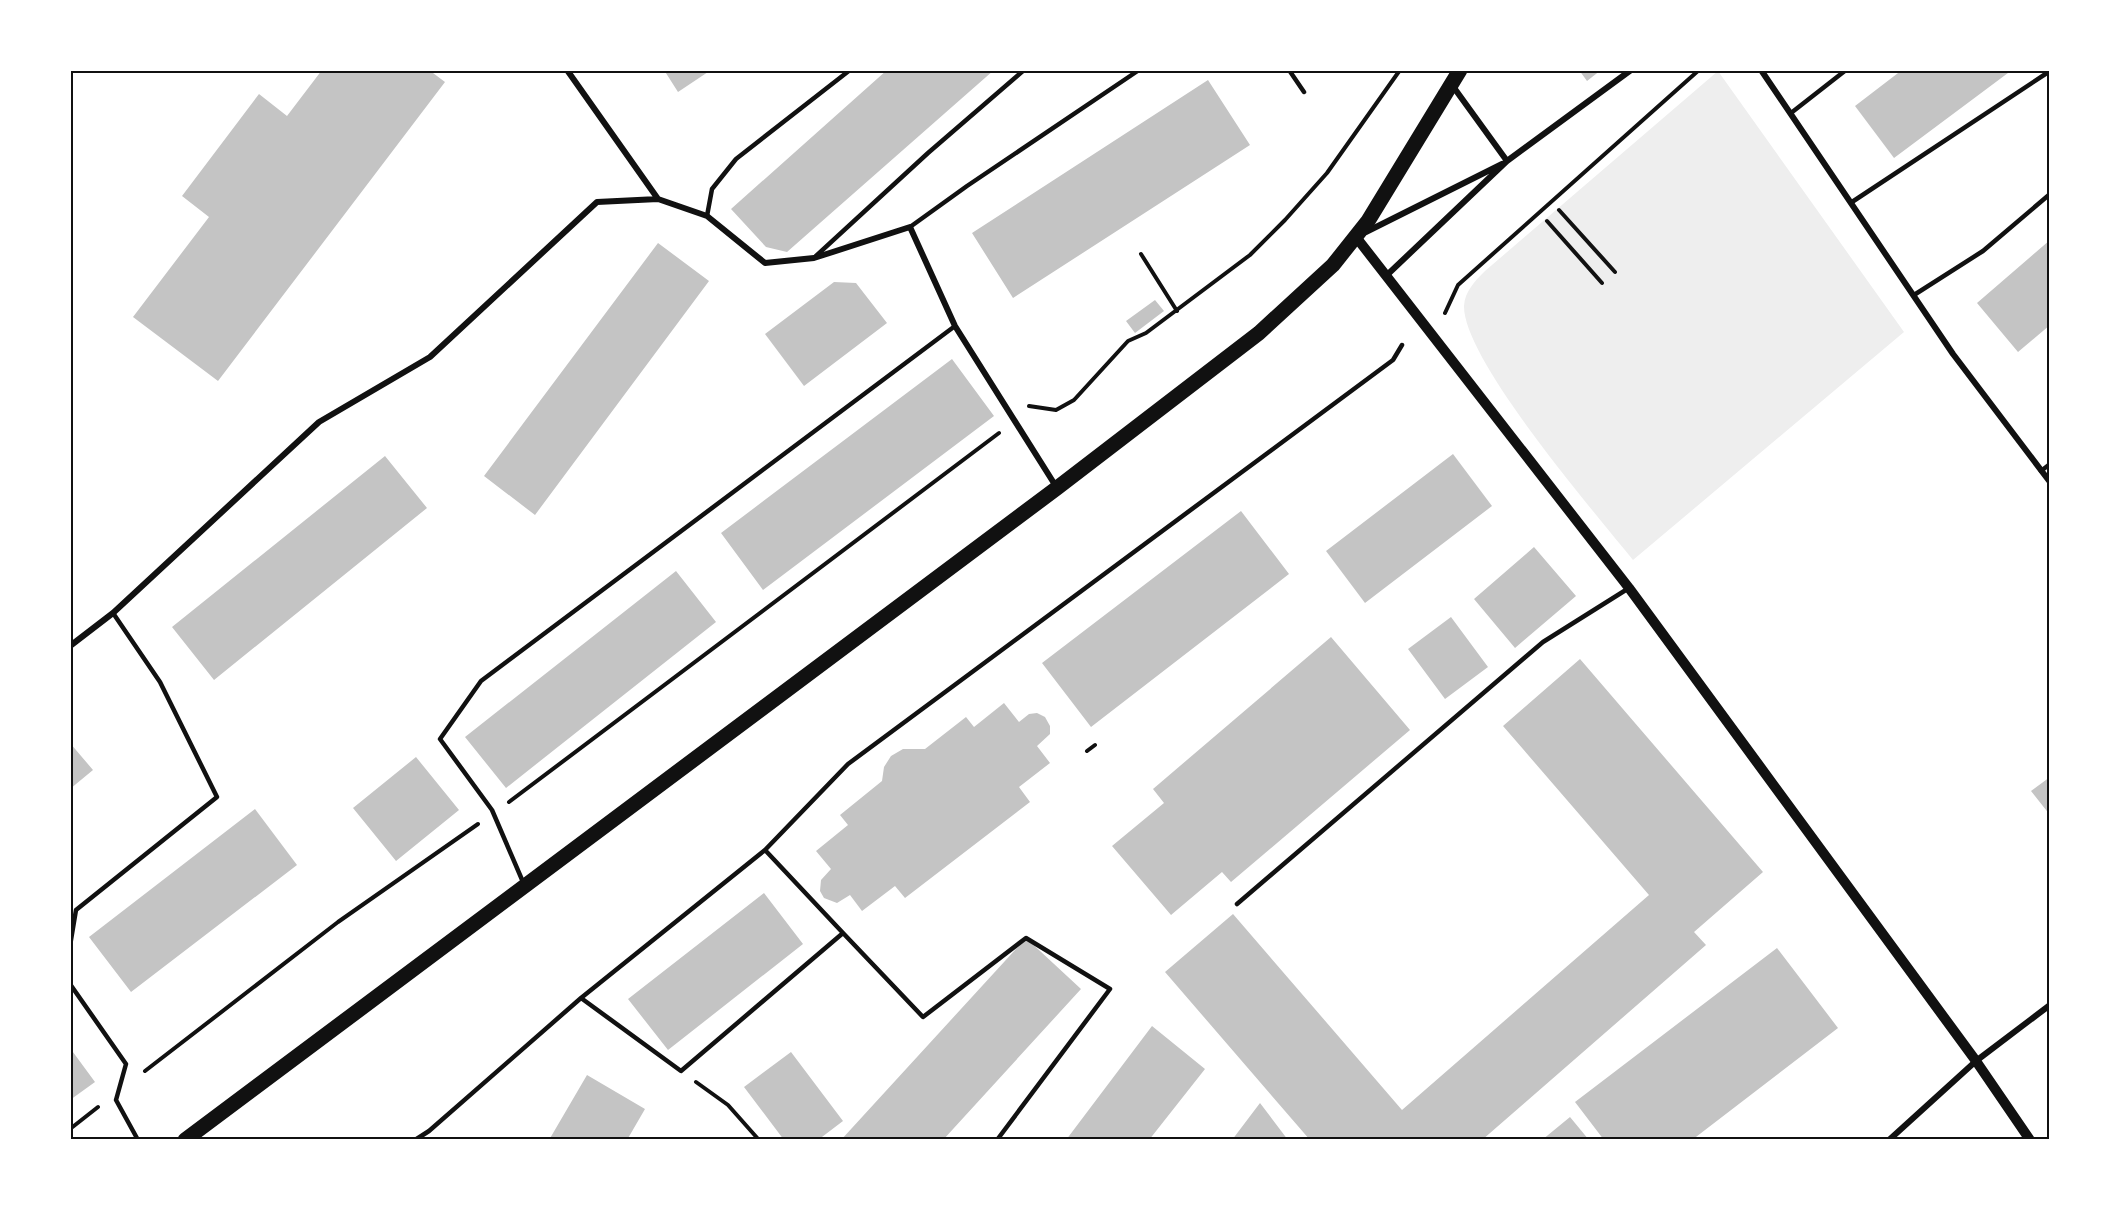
<svg xmlns="http://www.w3.org/2000/svg" width="2120" height="1210" font-family="Overpass,sans-serif">
<rect width="100%" height="100%" fill="#fff"/>
<!-- green -->
<path fill="#eee" d="M1718,71L1904,332L1633,560C1596,514 1463,360 1464,306C1465,291 1475,281 1485,271Z"/>
<!-- building -->
<path fill="#c4c4c4" d="M322,70H429L445,82L218,381L133,317L209,217L182,196L259,94L287,116Z
M664,70H711L678,92Z
M887,70H994L787,252L766,247L731,209Z
M1579,70H1601L1587,81Z
M1902,70H2012L1894,158L1855,106Z
M1208,80L1250,145L1013,298L972,233Z
M2050,240V325L2018,352L1977,303Z
M658,243L709,281L535,515L484,476Z
M834,282L856,283L887,323L804,386L765,334Z
M1155,300L1164,311L1135,333L1126,321Z
M952,359L994,416L763,590L721,533Z
M1453,454L1492,506L1365,603L1326,551Z
M385,456L427,508L214,680L172,627Z
M1241,511L1289,574L1091,727L1042,663Z
M1534,547L1576,596L1515,648L1474,599Z
M676,571L716,622L506,788L465,737Z
M1451,617L1488,667L1445,699L1408,649Z
M1331,637L1410,730L1231,882L1222,872L1171,915L1112,846L1164,803L1153,789Z
M1580,659L1763,872L1694,932L1706,945L1482,1140H1310L1165,972L1233,914L1402,1110L1649,895L1503,726Z
M1004,703L1019,722L1029,714L1037,713L1045,717L1050,726V734L1037,746L1050,763L1019,787L1030,802L905,898L895,886L862,911L850,895L837,903L824,898L820,891L821,880L831,869L816,851L848,825L840,815L882,781L884,767L891,756L903,749H925L966,717L974,727Z
M70,743L93,770L70,789Z
M416,757L459,810L396,861L353,808Z
M2050,777V815L2031,791Z
M255,809L297,865L131,992L89,937Z
M764,893L803,944L668,1050L628,999Z
M1026,938L1081,989L943,1140H841Z
M1777,948L1838,1028L1692,1140H1604L1575,1102Z
M1152,1026L1205,1069L1149,1140H1066Z
M70,1048L95,1082L70,1100Z
M791,1052L843,1121L818,1140H784L744,1087Z
M587,1075L645,1109L627,1140H549Z
M1260,1103L1288,1140H1232Z
M1570,1117L1589,1140H1542Z"/>
<g fill="none" stroke-linecap="round" stroke-linejoin="round">
<!-- path -->
<path stroke="#111" stroke-width="4" d="M1559,210L1615,272
M1547,221L1602,283
M1141,254L1177,311
M1445,313L1458,285L1699,70
M1029,406L1056,410L1074,400L1128,341L1146,333L1250,255L1285,220L1327,173L1400,70
M1087,751L1095,745
M509,802L999,433
M145,1071L338,922L478,824
M696,1082L728,1105L759,1140
M70,1129L98,1107"/>
<!-- service -->
<path stroke="#111" stroke-width="4.5" d="M1289,70L1304,92
M1791,113L1846,70
M1852,202L2050,71
M707,216L712,189L736,159L850,70
M910,227L967,186L1139,70
M816,256L928,153L1024,70
M1914,295L1983,251L2050,194
M2041,471L2050,464
M523,882L492,810L440,739L481,681L955,326
M1237,904L1543,642L1629,588
M843,933L923,1017L1026,938L1110,989L997,1140
M70,946L76,910L217,797L160,682L113,613
M70,984L126,1064L116,1100L138,1140
M581,998L681,1071L843,933L765,850
M415,1140L429,1131L581,998L765,850L848,764L1393,360L1402,345"/>
<!-- minor -->
<path stroke="#111" stroke-width="6" d="M567,70L658,199
M1761,70L1953,354L2050,482
M1452,85L1507,161
M1366,232L1502,164
M1387,275L1507,161L1631,70
M70,646L113,613L319,422L430,357L597,202L658,199L707,216L765,263L814,258L910,227L955,326L1057,488
M1889,1140L1976,1061L2050,1005"/>
<!-- tertiary -->
<path stroke="#111" stroke-width="10" d="M1356,237L1629,588L1976,1061L2030,1140"/>
<!-- primary -->
<path stroke="#111" stroke-width="15" d="M185,1140L1057,488L1259,333L1333,265L1368,221L1460,70"/>
</g>
<!-- border -->
<rect width="2120" height="1210" fill="none" stroke="#ffffff" stroke-width="144"/>
<rect x="72" y="72" width="1976" height="1066" fill="none" stroke="#111" stroke-width="2"/>
</svg>
